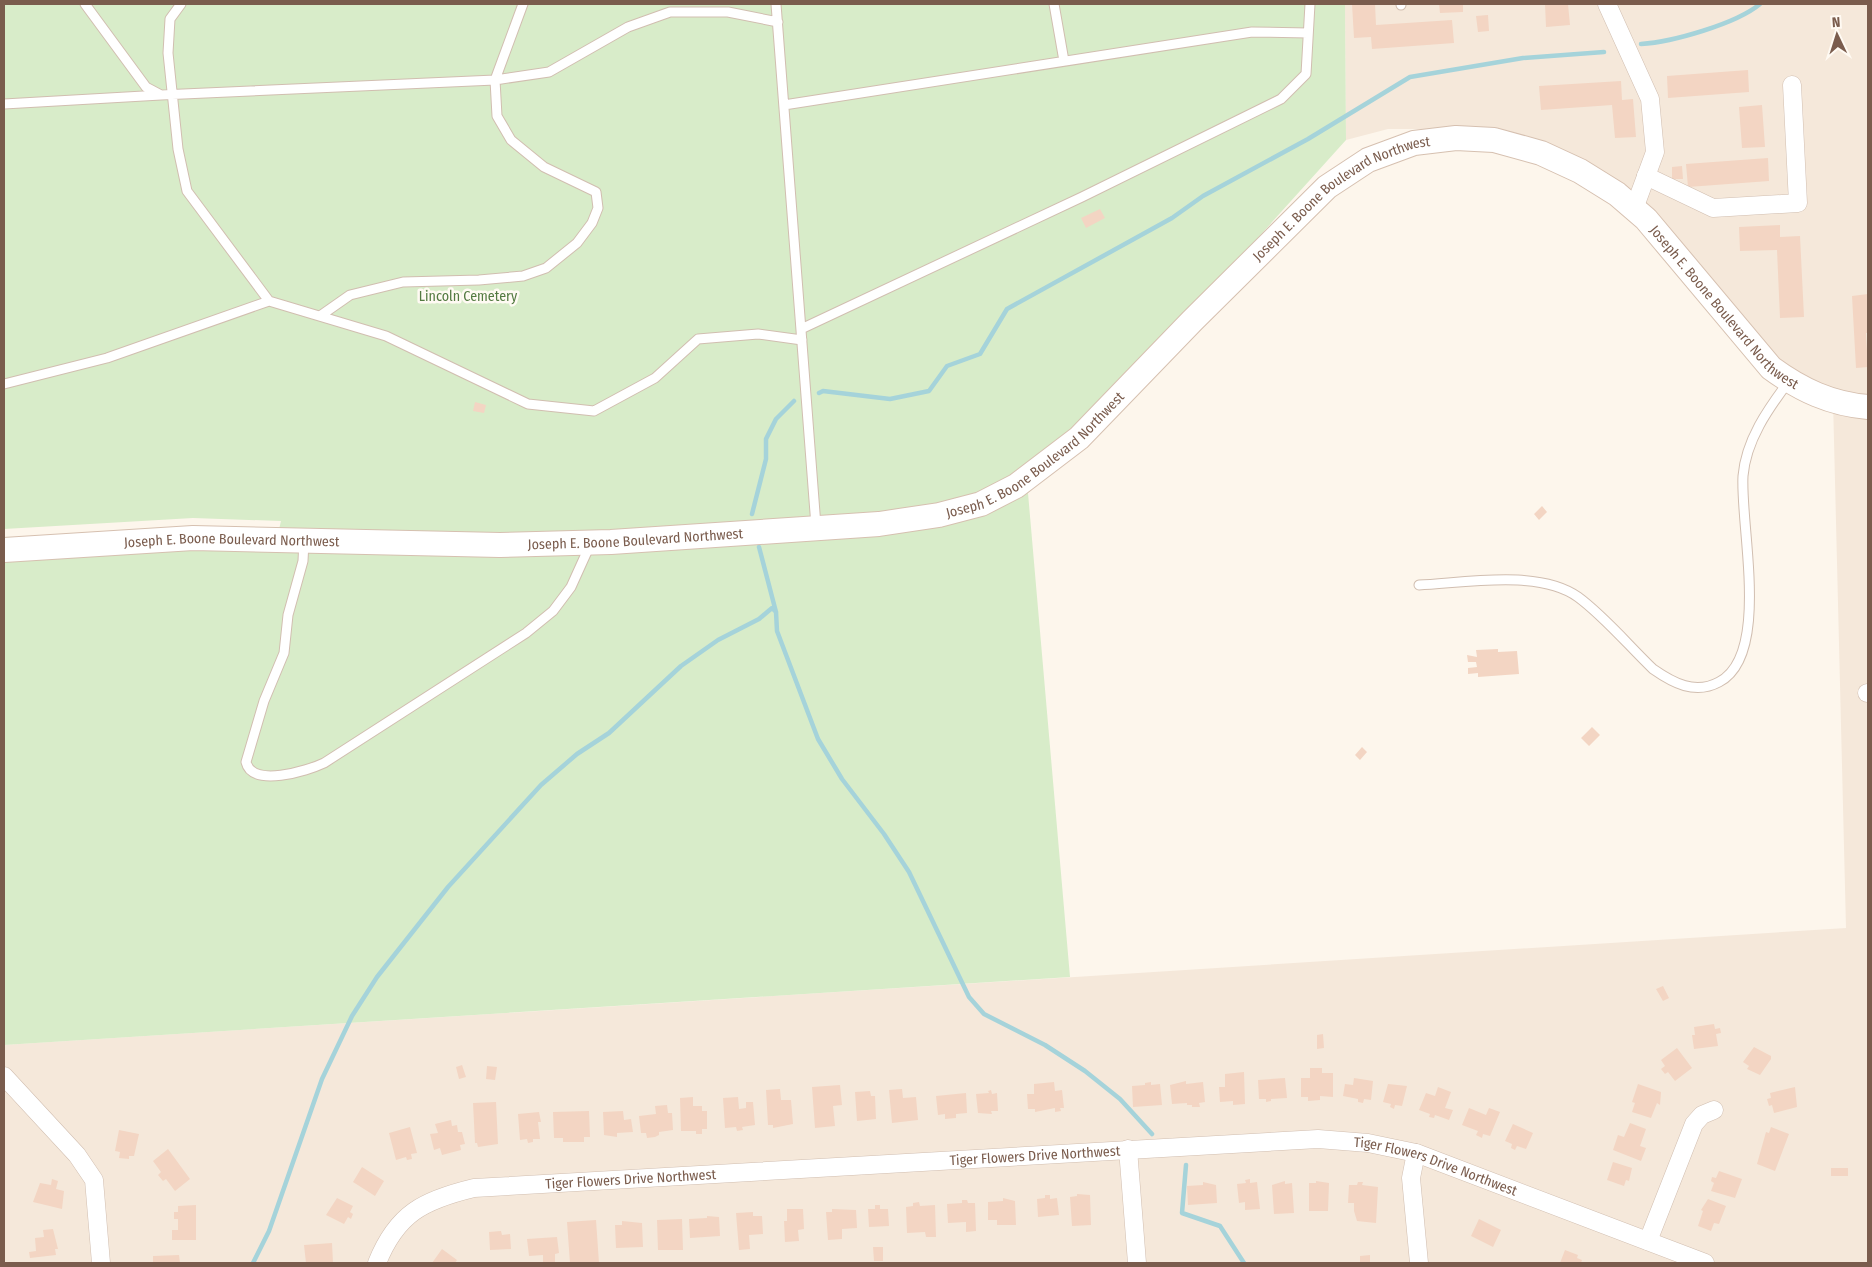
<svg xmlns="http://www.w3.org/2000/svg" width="1872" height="1267" font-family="'Fira Sans Condensed',sans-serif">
<rect width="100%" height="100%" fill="#fdf6ec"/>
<!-- residential -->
<path fill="#f5e8da" d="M1345,4H1868V1263H4V1045L1846,928L1833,400L1771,379L1638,215L1492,129H1388L1346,140Z"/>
<!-- green -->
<path fill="#d8ecc9" d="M4,4H1345L1346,140L1028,493L1070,977L4,1045V560L194,548L274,550L281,521L193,518L4,529Z"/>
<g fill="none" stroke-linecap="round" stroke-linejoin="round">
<!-- stream -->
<path stroke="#a5d3da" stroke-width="4.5" d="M1641,44C1672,42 1736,24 1760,4
M819,393L823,391L890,399L929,391L947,366L980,354L1007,309L1172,218L1203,196L1308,139L1410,77L1523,58L1604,52
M752,514L766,459V439L776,419L794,401
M759,547L776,612L777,631L818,739L842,779L884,834L909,872L969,997L984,1014L1045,1045L1085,1071L1120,1099L1152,1134
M1186,1165L1182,1213L1220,1226L1244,1263
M253,1263L269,1231L322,1079L352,1016L377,977L448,887L541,785L577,754L609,733L681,666L718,640L759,619L772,608L776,612"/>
</g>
<!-- building -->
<path fill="#f3d5c3" d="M1352,4H1375L1376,25L1452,20L1454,43L1372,49L1371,37L1354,38Z
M1439,4H1463V12L1440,13Z
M1545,4H1568L1570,25L1546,27Z
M1488,15L1489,31L1478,32L1476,16Z
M1748,70L1749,92L1668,98L1667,76Z
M1621,81L1622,100L1633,99L1636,137L1615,138L1612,105L1541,110L1539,86Z
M1762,105L1765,147L1742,148L1739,107Z
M1768,158L1769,181L1688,187L1686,164Z
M1682,166L1683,179H1672V167Z
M1100,209L1105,218L1086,228L1081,218Z
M1780,225V237L1800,236L1804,317L1780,318L1777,250L1740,251L1739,227Z
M1868,294V333H1866L1868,367L1856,368L1852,296Z
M475,402L486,405L484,413L473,411Z
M1542,506L1547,512L1539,520L1534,514Z
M1498,649V652L1517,651L1519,674L1478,677V673L1468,674V668L1477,667L1476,662H1468L1467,655L1477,657L1476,650Z
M1592,727L1600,735L1589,746L1581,738Z
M1362,747L1367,752L1360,760L1355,755Z
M1663,986L1669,998L1663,1001L1656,989Z
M1714,1024L1715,1029L1720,1028L1721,1033L1716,1034L1718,1046L1694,1049L1692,1035H1695L1694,1027Z
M1323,1034L1324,1048L1317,1049V1035Z
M1754,1047L1771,1056V1059L1760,1075L1747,1069L1749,1066L1743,1062Z
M1677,1048L1692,1068L1675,1081L1668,1072L1665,1074L1661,1069L1665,1066L1661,1060Z
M462,1065L466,1077L459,1079L456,1067Z
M487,1066L497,1067L495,1080L486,1079Z
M1310,1068H1322V1073H1333V1097L1320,1096V1100L1308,1101V1097H1301V1078H1310Z
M1244,1072L1245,1104L1233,1105V1101L1220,1102L1219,1087H1225V1074Z
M1285,1078L1287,1098L1271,1099V1101L1266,1102V1099H1259L1258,1080Z
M1354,1078L1373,1081L1371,1100L1364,1099L1363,1103L1358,1102V1099L1343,1096L1345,1084L1353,1085Z
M1186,1081V1084L1203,1082L1205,1102L1199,1103L1200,1107H1192V1105H1187V1103L1172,1104L1170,1085Z
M1054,1082L1055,1091L1062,1090L1064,1108H1060L1061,1111L1055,1112V1108L1035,1112V1109H1028L1027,1094H1034V1084Z
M1151,1082V1085L1160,1084L1162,1105L1133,1107L1132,1086L1145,1085V1083Z
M1388,1084L1407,1086L1402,1106L1395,1105L1394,1109L1390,1107L1391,1104L1383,1102Z
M1638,1084L1661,1092L1660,1105L1657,1103L1651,1118L1632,1112L1635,1103L1632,1102Z
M840,1085L842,1105L833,1106L835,1126L815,1128L812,1087Z
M1438,1087L1451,1092L1445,1108L1453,1110L1449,1120L1435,1115L1434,1118L1429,1117L1430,1114L1419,1110L1426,1093L1435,1096Z
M1795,1087L1797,1107L1774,1113L1772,1105L1769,1106L1767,1099L1771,1098L1770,1093Z
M780,1089L781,1100H791L793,1124L773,1128V1125H768L766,1090Z
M902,1089L903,1098L916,1097L918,1120L892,1123L889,1090Z
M991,1090L992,1094L997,1093L998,1111H991L992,1114L978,1113L976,1094L989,1093L988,1091Z
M870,1091L871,1096H875L876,1119L857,1121L855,1092Z
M966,1093L967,1113L956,1114V1118L945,1119V1114L938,1115L936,1096Z
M693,1097V1106H702V1111H707V1129H702V1134H696V1131H681L680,1098Z
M738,1097L739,1109L746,1108V1102H753L755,1125L742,1127L743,1130L737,1131L736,1127L725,1128L723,1098Z
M496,1102L498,1144L478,1147L477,1143H475L473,1103Z
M667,1105L668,1113H672L673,1130L659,1132V1135L655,1137L647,1138L646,1133H641L639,1116L656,1114L655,1106Z
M1469,1108L1486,1115L1489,1108L1500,1112L1490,1136L1483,1134L1482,1138L1476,1135L1478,1131L1462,1125Z
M589,1111L590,1137H584V1142H563V1138H554L553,1112Z
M623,1111L624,1120L631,1119L633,1132L617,1133V1137L604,1135L603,1112Z
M539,1112L541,1122H538L540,1139H533V1142L528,1143L527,1139L520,1140L518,1114Z
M451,1120L452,1126L457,1125L458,1132H462L465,1144L460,1145L461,1150L442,1155L440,1148L434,1150L430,1134L438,1133L435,1124Z
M1630,1123L1646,1129L1640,1146L1646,1148L1641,1161L1613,1150L1618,1135L1624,1137Z
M1513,1124L1533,1133L1526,1149L1517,1146L1515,1150L1511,1148L1512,1144L1505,1141Z
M410,1127L417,1153L411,1154L412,1159L407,1160L406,1157L396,1160L389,1133Z
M1771,1127L1789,1134L1775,1171L1757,1164L1766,1132L1769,1133Z
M119,1130L139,1134L134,1156H129V1159L119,1158L120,1152L115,1151Z
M168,1149L190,1179L175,1191L166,1179L163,1181L158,1175L161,1172L153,1161Z
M1613,1162L1632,1168L1629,1181L1626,1180L1624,1186L1607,1180Z
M362,1167L384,1181L375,1196L353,1182Z
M1831,1168H1848V1176H1831Z
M1719,1171L1742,1179L1735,1198L1711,1191L1714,1183L1711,1181L1712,1177L1716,1178Z
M52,1179L58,1181L56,1189L64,1191L62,1209L33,1202L40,1183L51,1185Z
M1250,1179V1183L1257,1182L1260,1209L1245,1210V1202L1239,1203L1237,1184L1246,1183L1245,1180Z
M1285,1181V1184L1292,1183L1294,1213L1274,1214L1272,1185Z
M1316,1181L1329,1183L1328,1211H1309V1183H1316Z
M1203,1182L1216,1185L1217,1203L1188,1205L1187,1186L1203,1185Z
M1358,1182H1363L1362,1185L1378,1187L1376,1223L1357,1221L1354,1211V1203H1348L1349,1185H1357Z
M1077,1194L1090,1195L1091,1225L1072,1226L1070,1197L1077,1196Z
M1045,1195H1050V1199L1057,1198L1059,1215L1038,1217L1037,1199L1045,1198Z
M337,1198L353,1206L350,1212L353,1214L351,1219L348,1217L344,1224L326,1215Z
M1003,1198L1015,1201L1016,1225H997V1220H988V1202L1003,1201Z
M1708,1199L1726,1206L1719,1224L1714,1223L1711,1231L1698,1226L1703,1211L1701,1210Z
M962,1200H967L968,1203H975L976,1231L966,1232V1222L948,1223L947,1204L962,1203Z
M919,1202L920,1206L935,1205L936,1237H926L925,1232L907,1233L906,1207L913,1206V1203Z
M196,1205V1240H172V1230H178V1219H174V1212H178V1206Z
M875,1205H880V1209H888L889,1226L869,1227L868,1209H875Z
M787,1209H803L804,1229L798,1230L799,1241L785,1242L784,1221H787Z
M832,1209L856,1210L857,1228L842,1229V1239L828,1240L826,1212H832Z
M753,1212V1216H762L763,1234L749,1235L750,1249L739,1250L736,1213Z
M707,1216L719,1217L720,1236L690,1238L689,1219L707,1218Z
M682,1219L683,1250H658L657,1220Z
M1479,1219L1501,1230L1493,1247L1471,1236Z
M596,1220L599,1263H570L567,1222Z
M622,1221L642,1223L643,1247L616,1248L615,1225H622Z
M53,1229L58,1249H55L56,1255L30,1258L29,1252L36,1251L35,1238L44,1237L43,1230Z
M501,1231L502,1235L510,1234L511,1249L490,1250L489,1232Z
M557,1237L559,1253L555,1254V1263H543V1255L529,1256L527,1239Z
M332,1243L333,1263H306L304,1245Z
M873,1247H883V1261H874Z
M442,1249L457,1260L455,1263H432Z
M1565,1250L1578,1255L1577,1258L1582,1260L1581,1263H1560Z
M179,1255L180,1263H153V1256Z
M1370,1255V1263H1360V1256Z"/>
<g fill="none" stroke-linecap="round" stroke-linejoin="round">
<!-- service casing -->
<g stroke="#d1beb0" stroke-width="11">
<path id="service" d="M85,4L146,87L161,95L495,80L549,72L628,27L670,12H728L778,22
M181,4L170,19L168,53L178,149L187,191L269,301L386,336L528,404L594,411L655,378L698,339L758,334L802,340
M776,4L816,526
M1054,4L1064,61
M1401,4V5
M4,104L161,95
M784,105L1252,32L1308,33
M320,316L350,295L403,282L479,280L523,276L546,268L577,243L592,223L598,208L596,192L544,167L511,140L497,116L495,80L523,4
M801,329L1082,197L1281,99L1306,74L1310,4
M4,384L107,358L269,301
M304,541L303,561L288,615L284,653L264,701L246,762C252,788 307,771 324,763L526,633L553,611L571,587L590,545
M1419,585C1464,583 1539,569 1578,597C1604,616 1629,646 1653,669C1673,683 1695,695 1719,682C1771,655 1740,527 1743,476C1746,440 1768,409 1789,381"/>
</g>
<!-- minor casing -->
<g stroke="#d1beb0" stroke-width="19">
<g id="minor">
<path d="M1607,4L1650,99L1655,152L1634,209"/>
<path d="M1646,176L1713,208L1798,203L1792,85"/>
<path d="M1867,693H1868"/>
<path d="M4,1076L77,1155L94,1180L101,1263"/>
<path d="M1128,1149L1137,1263"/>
<path d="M1416,1153L1411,1178L1419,1263"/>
<path d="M1648,1241L1694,1124L1702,1115L1714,1110"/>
<path id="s1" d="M377,1263C397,1213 424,1200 474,1188L1318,1139L1368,1143L1416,1153L1705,1263"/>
</g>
</g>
<!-- secondary casing -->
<g stroke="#d6c0b0" stroke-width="26">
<g id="secondary">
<path id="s2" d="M4,550L193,538L500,545L611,542L879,524L939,515L981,504L1016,486L1079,438L1192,321L1327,187L1368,160L1414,143L1456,138L1494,140L1541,153L1580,171L1617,194L1646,219L1771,368C1801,390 1831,404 1868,407"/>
</g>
</g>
<!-- service -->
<use href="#service" stroke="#fff" stroke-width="9"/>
<!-- minor -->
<use href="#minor" stroke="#fff" stroke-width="18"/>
<!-- secondary -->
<use href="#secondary" stroke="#fff" stroke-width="24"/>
</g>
<g text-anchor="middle" stroke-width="5" stroke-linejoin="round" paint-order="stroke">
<!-- street labels -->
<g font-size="14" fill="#7a5c4d" stroke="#fffaf3">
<text dy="5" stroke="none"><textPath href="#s2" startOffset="1458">Joseph E. Boone Boulevard Northwest</textPath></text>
<text dy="5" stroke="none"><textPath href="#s2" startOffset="1922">Joseph E. Boone Boulevard Northwest</textPath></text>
<text dy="5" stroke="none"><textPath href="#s2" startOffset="1052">Joseph E. Boone Boulevard Northwest</textPath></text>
<text dy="5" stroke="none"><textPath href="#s2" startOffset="632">Joseph E. Boone Boulevard Northwest</textPath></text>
<text dy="5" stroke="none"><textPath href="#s2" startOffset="228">Joseph E. Boone Boulevard Northwest</textPath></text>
<text dy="5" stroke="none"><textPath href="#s1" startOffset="691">Tiger Flowers Drive Northwest</textPath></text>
<text dy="5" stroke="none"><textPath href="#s1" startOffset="1096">Tiger Flowers Drive Northwest</textPath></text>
<text dy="5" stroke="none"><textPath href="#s1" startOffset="286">Tiger Flowers Drive Northwest</textPath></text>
</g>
<!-- park labels -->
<g font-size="14" fill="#537a41" stroke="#fffaf3">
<text x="468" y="301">Lincoln Cemetery</text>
</g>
</g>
<!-- border -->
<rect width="1872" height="1267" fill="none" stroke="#7a5c4d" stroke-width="10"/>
<!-- north arrow -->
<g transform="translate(1837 35) rotate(356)" stroke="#fffaf3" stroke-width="4" paint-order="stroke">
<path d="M0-4L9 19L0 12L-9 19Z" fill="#7a5c4d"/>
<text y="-8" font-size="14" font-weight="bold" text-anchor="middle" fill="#7a5c4d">N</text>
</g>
</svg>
